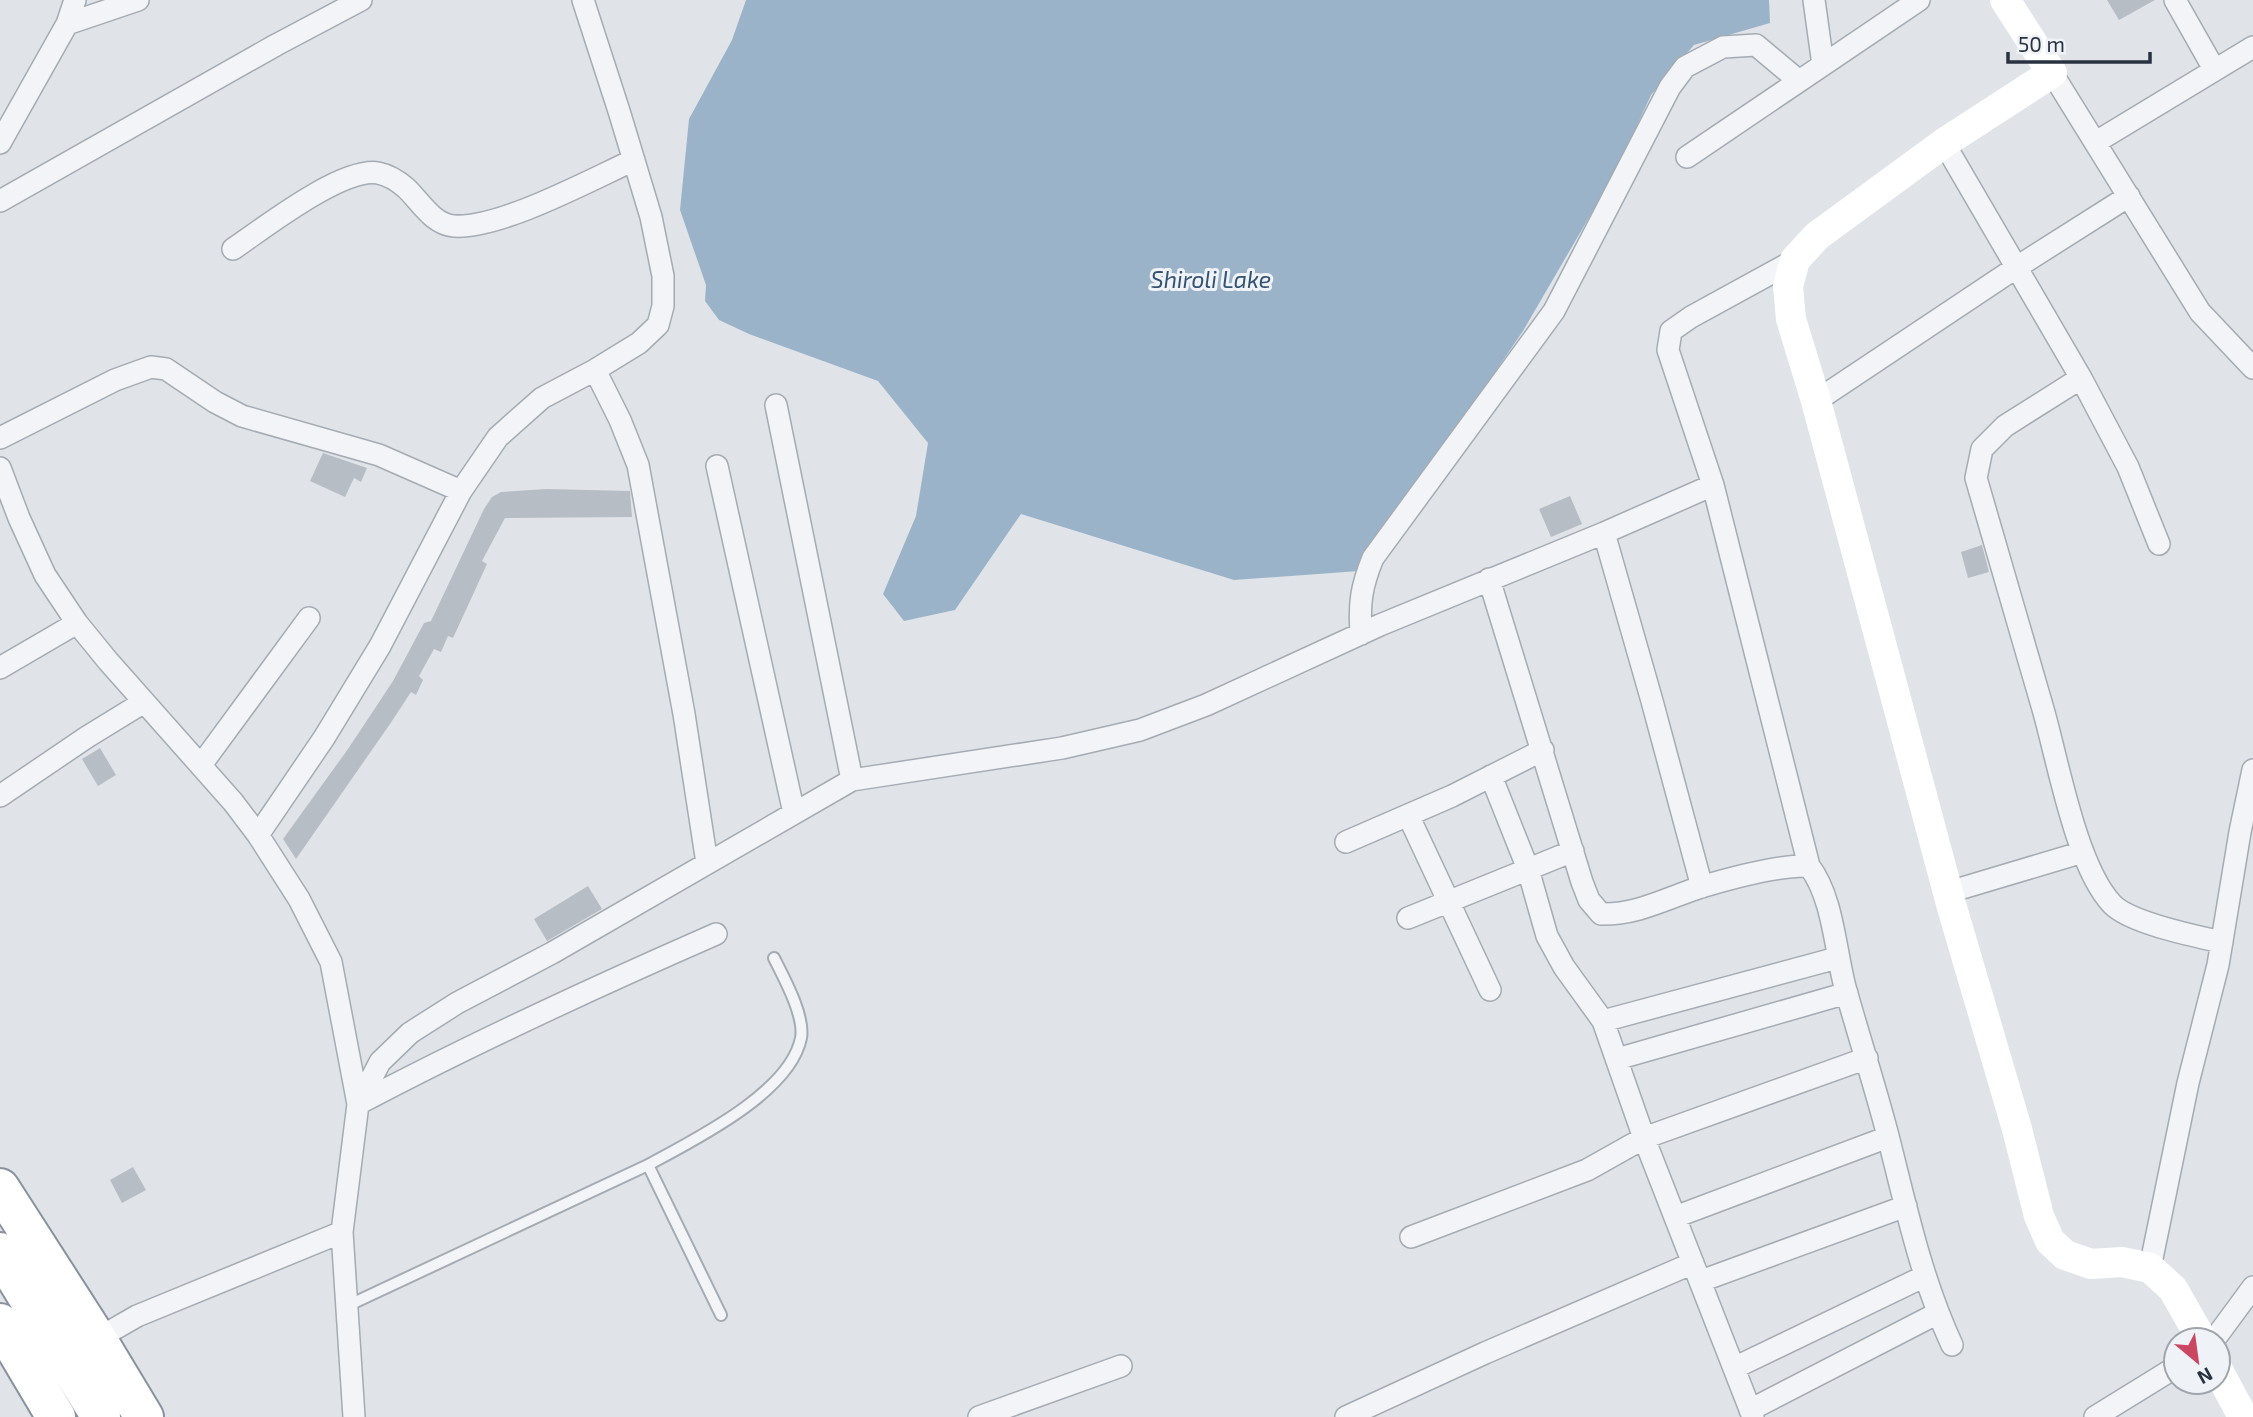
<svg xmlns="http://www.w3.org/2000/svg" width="2253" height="1417" font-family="'Exo 2',sans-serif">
<rect width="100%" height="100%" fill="#e0e4e9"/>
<!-- water -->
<path fill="#9bb3c8" d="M746,0H1769L1770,23L1694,45L1651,95L1616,171L1523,331L1359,571L1234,580L1021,514L955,610L904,621L883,594L916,516L928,443L878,381L749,334L719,320L705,301L706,285L680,210L689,119L732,40Z"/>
<!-- building -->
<path fill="#b7bdc5" d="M2107,0H2155L2119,20Z
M323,453L367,468L361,482L354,478L345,497L310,481Z
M547,489L630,491L632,517L505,518L482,561L487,564L453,638L448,636L441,652L434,649L419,676L423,680L416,695L411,692L390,724L296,859L283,839L348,749L393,681L424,623L431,621L484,509L492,497L501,492Z
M1570,496L1582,524L1551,537L1539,509Z
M1982,545L1989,572L1968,578L1961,552Z
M100,748L116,775L98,786L82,759Z
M588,886L602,909L547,941L534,919Z
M133,1167L146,1190L122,1203L110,1180Z"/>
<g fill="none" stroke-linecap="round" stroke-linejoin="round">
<!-- lane casing -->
<g stroke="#a5abb3" stroke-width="14">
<path id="lane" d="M648,1165L721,1315
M347,1306L648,1165C694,1140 790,1093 801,1038C805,1016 784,978 774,958"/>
</g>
<!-- street casing -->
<g stroke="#a5abb3" stroke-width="24">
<path id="street" d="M1814,0L1823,65
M2175,0L2214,69
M67,24L138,0
M2052,73L2200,312L2253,368
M2096,142L2253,47
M0,143L67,24L75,0
M1944,143L2081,378L2128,467L2159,544
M1687,157L1919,0
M0,201L276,45L361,0
M233,249C264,228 342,167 378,173C388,175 398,181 406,188C420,201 433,225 454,226C500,229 590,180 634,160
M1795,260L1691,317L1671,331L1668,350L1713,485L1809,866
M595,370L620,420L638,465L684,714L707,863
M2081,378L2005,426L1982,449L1976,478C1998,555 2021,632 2043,709C2058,761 2076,866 2112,904C2130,923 2194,936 2222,942
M1816,401L2017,267L2129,196
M776,405L852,780
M0,438L115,380L151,367L166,369L215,402L242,416L379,455L461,491
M717,466L794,813
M0,468L19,518L45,575L77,623L108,661L233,802L258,835L299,899L331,962L358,1104C475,1042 595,987 716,934
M1604,533L1652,701L1702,887
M1489,579L1582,882L1589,900L1601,914C1637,915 1667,898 1701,887C1731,878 1778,865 1809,866C1833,897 1835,949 1845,987C1859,1037 1875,1086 1888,1136C1906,1207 1921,1278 1952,1345
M1361,634C1359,604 1361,587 1373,558L1554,311L1670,87L1685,67L1723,47L1756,45L1799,81
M0,668L77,623
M201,765L309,618
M1491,776L1528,869L1547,936L1564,967L1603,1021L1644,1138L1753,1417
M0,796L87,737L144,702
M1408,815L1490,990
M258,835L324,738L380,646L461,491L498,437L542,398L595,370L639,343L658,325L663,306V276L651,217L619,111L583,0
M1346,842L1452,796L1543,750
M1949,892L2083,852
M1408,918L1573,851
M1603,1021L1837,958
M1617,1059L1847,993
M1675,1217L1888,1137
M1411,1237L1587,1170L1644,1138L1867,1058
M2150,1268L2188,1083L2218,965L2240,832L2253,770
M1701,1281L1906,1206
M97,1339L137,1316L342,1232
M2214,1340L2253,1287
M1734,1368L1925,1276
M1750,1410L1938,1313
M354,1417L342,1232L358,1104L380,1062L410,1033L457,1003L552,953L852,780L1062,748L1140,730L1206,705L1380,625L1604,533L1713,485
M979,1417L1121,1366
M1346,1417L1485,1353L1693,1263
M2095,1417L2176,1367"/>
</g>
<!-- highway casing -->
<g stroke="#88929f" stroke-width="42">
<path id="highway" d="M0,1188L97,1339L144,1417
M0,1252L101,1417
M0,1323L56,1417"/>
</g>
<!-- lane -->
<use href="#lane" stroke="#f2f4f7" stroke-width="10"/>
<!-- street -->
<use href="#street" stroke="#f2f4f7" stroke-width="21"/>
<!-- secondary -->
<path stroke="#fff" stroke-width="30" d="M2005,0L2052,73L1944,143L1817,236L1795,260L1788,286L1791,319L1816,401L1953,911L2017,1129L2039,1216L2050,1241L2065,1255L2091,1264L2122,1262L2150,1268L2173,1289L2202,1340
M2218,1370L2243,1417"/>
<!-- highway -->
<use href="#highway" stroke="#fff" stroke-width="38"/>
</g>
<g text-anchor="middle" stroke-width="6" stroke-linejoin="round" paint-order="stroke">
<!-- water labels -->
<g font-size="23" font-style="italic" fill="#345373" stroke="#eff2f6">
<text x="1211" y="288">Shiroli Lake</text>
</g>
</g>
<!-- north arrow -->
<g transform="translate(2197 1361) rotate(151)"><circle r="33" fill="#eff2f6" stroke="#a0a5ad" stroke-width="2"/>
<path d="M0-5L12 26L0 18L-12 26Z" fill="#cb4761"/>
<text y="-10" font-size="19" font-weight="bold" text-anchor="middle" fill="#293240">N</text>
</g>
<!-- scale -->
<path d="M2008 52v10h142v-10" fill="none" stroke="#293240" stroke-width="3.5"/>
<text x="2018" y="52" font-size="21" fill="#293240" stroke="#eff2f6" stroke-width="5" paint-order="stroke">50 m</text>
</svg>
